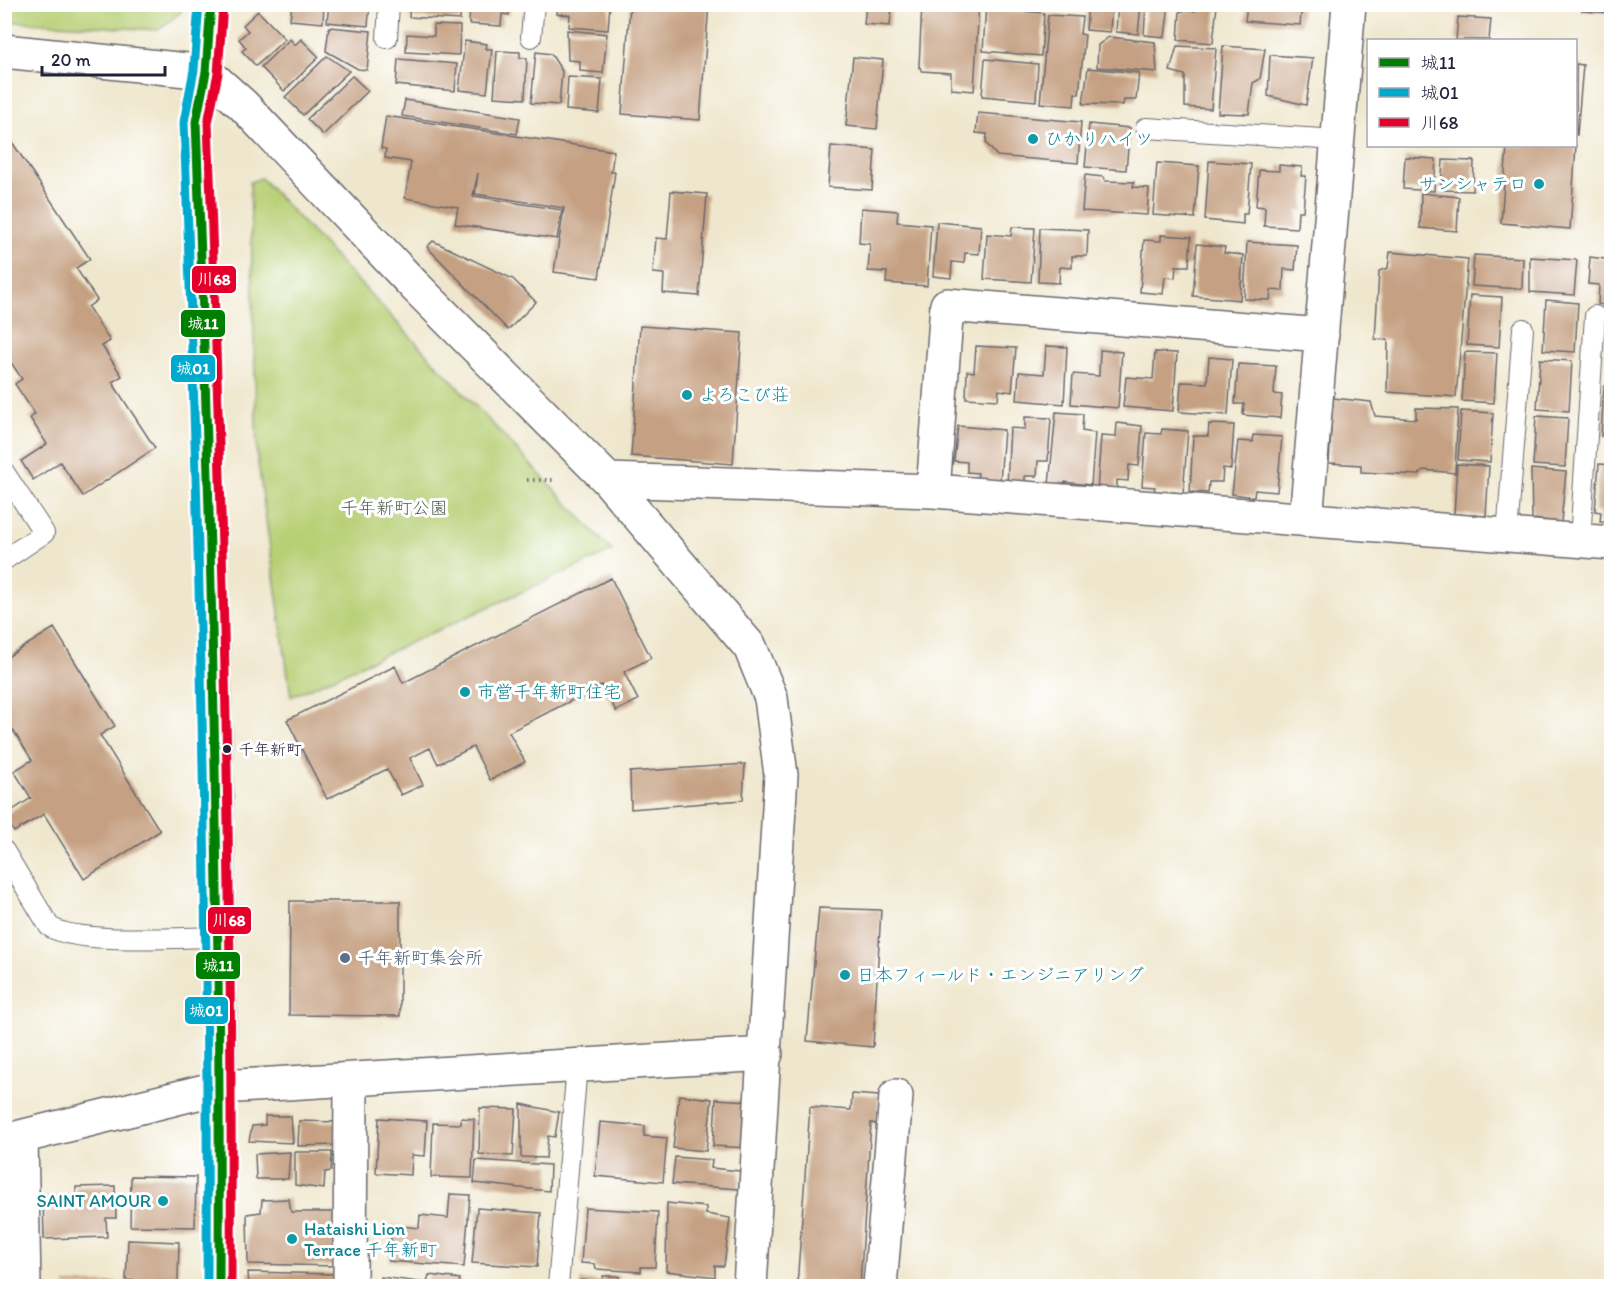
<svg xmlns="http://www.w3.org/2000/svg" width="1616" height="1291" font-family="Itim,'Klee One',sans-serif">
<rect width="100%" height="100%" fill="#fff"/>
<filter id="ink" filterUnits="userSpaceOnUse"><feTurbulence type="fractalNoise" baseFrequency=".0167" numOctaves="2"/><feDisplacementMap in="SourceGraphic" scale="12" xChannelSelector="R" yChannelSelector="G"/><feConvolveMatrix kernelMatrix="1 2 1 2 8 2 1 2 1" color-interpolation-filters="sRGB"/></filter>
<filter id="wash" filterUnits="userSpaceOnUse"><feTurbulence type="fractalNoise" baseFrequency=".008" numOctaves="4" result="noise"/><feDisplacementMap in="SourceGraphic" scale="24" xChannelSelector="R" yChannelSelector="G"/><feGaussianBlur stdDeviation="1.35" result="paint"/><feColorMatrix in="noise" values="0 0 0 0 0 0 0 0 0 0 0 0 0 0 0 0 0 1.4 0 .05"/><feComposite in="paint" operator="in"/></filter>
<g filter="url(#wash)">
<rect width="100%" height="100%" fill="#efe7cd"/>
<!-- green -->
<path fill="#b7cf74" stroke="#6c7858" stroke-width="1.5" d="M4,5L5,4L181,5V12L158,30L5,21Z
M261,178L612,551L291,697L257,456L250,182Z"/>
<g id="blocks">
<!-- building -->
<path fill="#c5a082" d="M292,4H324L323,23L290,20Z
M329,4H370L368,26L327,22Z
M410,4H461L460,20L409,17Z
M470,4H510L509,15L502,14L501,26L469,24Z
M558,4H610L608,30L569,27L570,15L557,14Z
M630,4H709L700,120L622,114Z
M866,4H892L890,26L864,24Z
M922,4H979L974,91L951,89V73L922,71L919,66Z
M986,4H997V9L1044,13L1041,56L983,51Z
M1050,4H1080L1079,11L1049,8Z
M1088,4H1112L1110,32L1086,30Z
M1118,4H1141L1138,34L1116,32Z
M1146,4H1169L1165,37L1144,35Z
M1247,4H1302L1300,25L1245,21Z
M1583,4H1612V13L1582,11Z
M1195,5H1217L1213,43L1178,40L1180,11H1195Z
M258,11L285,39L256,66L242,51L246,48L239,39L248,31L243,25Z
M1048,15L1082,17L1080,34L1085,35L1079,94L1075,93L1074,106L1040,103Z
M1458,17L1491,19L1489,40H1456Z
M434,25L460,26L459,55L406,52L407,34L434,36Z
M329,27L371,31L367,70L358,69L326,51Z
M567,30L607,34L603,73L580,71V61L568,60Z
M1109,37L1155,42L1157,72L1097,67L1098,45Z
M290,39L295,45L301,39L319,57L284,91L261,67Z
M465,41L487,44L486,49H492L487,93L459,90Z
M1177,46L1216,48L1211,109L1185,107V75L1170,71Z
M1223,46L1265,49L1260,79L1253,83L1249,114L1218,113Z
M497,51L520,52V58H527L525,99L494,97Z
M536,52L551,54L562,71L559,105L531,103Z
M1270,55L1313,58L1306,105L1268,96Z
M327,56L349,71L303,115L285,97Z
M853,57L883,60L877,129L846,126Z
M398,59L457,64L455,91L396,85Z
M985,59L1038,64L1036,101L982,96Z
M1576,64L1583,65L1577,135H1576Z
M1088,68L1139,73L1136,100H1124L1123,105L1083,104Z
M352,76L368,91L323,135L307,119Z
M568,77L602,79L599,113L566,110Z
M405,100L520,118L517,134L402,116Z
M978,113L1081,122L1078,163L997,156L986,143L987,134L976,133Z
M386,116L614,151L611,172H615L599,278L554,272L564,208L475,194L478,173L473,196L562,210L557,239L455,224L458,207L405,198L411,162L385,158L386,149L381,148Z
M1089,124L1130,128L1126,170L1085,167Z
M4,130L90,259L76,268L97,300L88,307L110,341L102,346L122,376L112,382L155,448L83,496L60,462L33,480L21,461L47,444L30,418L35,414L15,384L22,379L4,352V296L7,294L4,290Z
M831,146L875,150L872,190L828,187Z
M1507,146H1576L1570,229L1501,223Z
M1405,157L1436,159L1434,191L1403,189Z
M1443,160L1474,161L1473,191L1441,190Z
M1209,161L1251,164L1247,214H1243V224L1205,220Z
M1157,163L1199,166L1195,218L1153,215Z
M1279,165L1302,167L1301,176H1306L1303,211H1298L1297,228L1264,226L1265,207L1256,206L1259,170L1279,171Z
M1085,175L1103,177L1105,181L1134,182L1133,187L1149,188L1147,215L1082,211Z
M671,191L707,194L699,296L663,293L664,274L653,273L656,238L667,239Z
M1421,193L1459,197L1457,231L1420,228Z
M861,208L898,211L897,222L931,225L927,286L886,283L887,272L868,271L870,244L859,243Z
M937,222L981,226L979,254L965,253L964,263L952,262L951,278L933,276Z
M1012,227L1035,228L1031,282L984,279L987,234L1011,236Z
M1040,228L1088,230L1087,256H1072V268L1060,267L1059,283L1038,282Z
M1161,235L1191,237L1189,266H1176L1175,278L1165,277L1163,294L1140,292L1144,240L1161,241Z
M433,241L513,279L536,302L508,330L427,247Z
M1247,242L1297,245L1295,270L1284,269L1283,291L1271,290L1270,300L1244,299Z
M1197,244L1225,247L1224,253L1243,255L1240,300L1193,296Z
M1390,252L1468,259L1456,397L1387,392L1388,340L1375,339L1379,271L1388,268Z
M1474,255L1523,258L1522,289L1472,286Z
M1530,257L1577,260L1574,295L1530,292Z
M1590,257L1612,260V326L1608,325V306L1598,304L1599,285L1588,284Z
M1470,295L1502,297L1499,347L1467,345Z
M1546,300L1578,303L1575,352L1543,350Z
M640,326L742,333L733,464L631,456Z
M976,346L1016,348L1012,392L999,390L998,400L966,398L967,371L974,372Z
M1046,346L1067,347L1064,404L1017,400L1019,372L1044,374Z
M1100,350L1122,352L1118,408L1071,404L1073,374L1099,376Z
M1155,352L1177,353L1173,411L1123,407L1126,377L1153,379Z
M1465,352L1497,353L1494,403L1462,401Z
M1209,357L1232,359L1228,415L1179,412L1181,382L1207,383Z
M1540,359L1572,361L1569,411L1537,409Z
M1238,364L1276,366L1274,394L1282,395L1280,418L1243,415L1244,404H1235Z
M1604,386L1612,387V437L1601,436Z
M1333,398L1371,402L1375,416L1416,419V408L1458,409L1455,473L1423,470L1419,475L1361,472V465L1329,463Z
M1461,411L1493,413L1490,462L1458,460Z
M1056,412L1083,414L1082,431L1095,433L1091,485L1065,482V486L1049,485Z
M1536,416L1568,418L1565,467L1533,465Z
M1025,417L1051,418L1048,461H1038L1037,476H1025V487L1007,485L1010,428L1025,429Z
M1117,423L1142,426L1139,466L1129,465L1128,481L1117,480V492L1097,491L1101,436L1116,437Z
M1209,424L1234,425L1231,469L1223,468L1222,482H1209L1208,493L1190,492L1193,436H1208Z
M958,426L1004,430L1000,482L977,480L978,473L967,472V462L954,461Z
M1162,429L1188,431L1183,493L1154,491L1155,487L1142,486L1146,433L1161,434Z
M1253,435L1282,437L1277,492L1255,490L1254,497L1232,494L1238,441L1253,442Z
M1457,464L1489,466L1486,516L1454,514Z
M1599,464L1612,465V523L1600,522L1601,512L1595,511Z
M1531,469L1566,472L1561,522L1532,519Z
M611,578L651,658L624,672L638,700L616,711L602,685L509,732L525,762L490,780L473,747L438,764L430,748L410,758L423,785L401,795L387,769L327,799L287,720L395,666L403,683Z
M54,628L115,726L100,735L160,831L84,879L44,814L14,832L4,816L31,798L14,771L32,760L4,716V659Z
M745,764L743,800L631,809L630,772Z
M290,901H400V1016L289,1015Z
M819,908L881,910L873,1047L807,1041Z
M852,1094L879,1096L877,1124L871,1123L860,1286H797L810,1107L851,1110Z
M679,1095L712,1099L706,1151L673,1148Z
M716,1099L750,1101L747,1148L713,1146Z
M521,1104L559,1112L555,1137L548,1136L546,1158L521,1157Z
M480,1108L516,1109L513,1156L479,1154Z
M265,1116H291L293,1143L249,1141L252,1126L265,1125Z
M379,1118L427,1121L425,1156L412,1155L411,1175L376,1173Z
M461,1118L474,1119L472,1178L431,1177L433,1123L461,1124Z
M299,1121L338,1122L337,1145L298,1146Z
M600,1122L645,1126L644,1136L667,1138L663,1182L595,1176Z
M290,1152L288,1179H256L255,1154Z
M295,1152H332L331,1171L325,1172L324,1189L295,1185Z
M675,1157L712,1160L711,1168L740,1171L739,1189L672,1184Z
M476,1160L550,1165L549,1191L474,1183Z
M131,1176L196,1177L195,1227L130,1226Z
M4,1183H7L8,1212H4Z
M115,1186L116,1218H106L107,1237L44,1239L43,1197L76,1196V1187Z
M450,1194L470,1195L464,1267L389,1261L392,1225L419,1228L420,1215L448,1218Z
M289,1199L291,1212H337L335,1266L248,1264L247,1214L261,1212L262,1200Z
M667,1203L706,1207V1214L730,1218L724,1266H715V1277L666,1271Z
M477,1208L541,1213L537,1267L472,1263Z
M585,1208L658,1212L655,1267H641V1272L596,1269L595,1264L581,1263Z
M128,1240L179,1242L178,1282L126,1280Z
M248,1272L334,1274V1286H249Z
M429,1275L460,1279L459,1286H380L381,1277L427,1283Z
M603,1276H619V1282L647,1283V1286H580V1280L603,1282Z
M65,1283H116V1286H65Z"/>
</g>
</g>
<g filter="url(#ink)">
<use href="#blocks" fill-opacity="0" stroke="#6a676e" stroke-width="1.5"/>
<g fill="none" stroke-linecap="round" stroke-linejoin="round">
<!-- service casing -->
<g stroke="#6a676e" stroke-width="22">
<path id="service" d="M531,37L534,4
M387,38L389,4
M1146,128L1338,140
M4,472L44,533L4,560
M1507,535L1523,329
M1580,540L1595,316
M4,851L49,926C74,945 184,937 219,937
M558,1286L577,1066"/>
</g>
<!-- minor casing -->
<g stroke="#6a676e" stroke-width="36">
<path id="minor" d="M211,4L206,72L196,122C211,510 223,898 219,1286
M4,51L206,72L243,105L414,285L608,480L750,647L771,698L781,775L750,1286
M608,480L933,491L1612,543
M933,491L947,305L1322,335
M1306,520L1349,4
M21,1138L24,1286
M4,1141L221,1087L766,1054
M350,1286L351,1080
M880,1286L896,1096"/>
</g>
<!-- path -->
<path stroke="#6a676e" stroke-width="4" stroke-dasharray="1.5 4.5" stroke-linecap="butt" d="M527,480H554"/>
<!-- service -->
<use href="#service" stroke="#fff" stroke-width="20"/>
<!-- minor -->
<use href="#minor" stroke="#fff" stroke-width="33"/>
<!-- bus-1 casing -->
<g stroke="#fff" stroke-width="14">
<path id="bus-1" d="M211,4L206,72L196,122C211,510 221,898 219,1286"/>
</g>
<!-- bus-2 casing -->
<g stroke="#fff" stroke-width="14">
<path id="bus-2" d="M199,4L194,70L184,122C199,510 209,898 207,1286"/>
</g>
<!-- bus-3 casing -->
<g stroke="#fff" stroke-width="14">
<path id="bus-3" d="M223,5L218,73L208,123C223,511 233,898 231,1286"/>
</g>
<!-- bus-1 -->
<use href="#bus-1" stroke="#008000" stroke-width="9"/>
<!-- bus-2 -->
<use href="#bus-2" stroke="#00a9ce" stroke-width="9"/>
<!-- bus-3 -->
<use href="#bus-3" stroke="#e4002b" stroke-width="9"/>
</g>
</g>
<!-- markers -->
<g fill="#0f9aa8" stroke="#fff" stroke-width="2">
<circle cx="1033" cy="139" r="6"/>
<circle cx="1539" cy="184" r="6"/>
<circle cx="687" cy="395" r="6"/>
<circle cx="465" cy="692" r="6"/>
<circle cx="845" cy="975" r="6"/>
<circle cx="163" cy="1201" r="6"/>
<circle cx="292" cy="1239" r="6"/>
</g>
<circle fill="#22223b" stroke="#fff" stroke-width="2" cx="227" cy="749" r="5"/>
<circle fill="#5c6f8a" stroke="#fff" stroke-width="2" cx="345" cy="958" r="6"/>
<g text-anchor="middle" stroke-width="6" stroke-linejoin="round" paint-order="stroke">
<!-- bus labels -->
<g font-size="16" fill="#22223b" stroke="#fff" text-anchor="start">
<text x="238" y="755">千年新町</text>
</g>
<!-- culture labels -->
<g font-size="18" fill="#0d838f" stroke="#fff" text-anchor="start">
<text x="1045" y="145">ひかりハイツ</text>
<text x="1527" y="190" text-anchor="end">サンシャテロ</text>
<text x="699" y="401">よろこび荘</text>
<text x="477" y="698">市営千年新町住宅</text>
<text x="857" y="981">日本フィールド・エンジニアリング</text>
<text x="151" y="1207" text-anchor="end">SAINT AMOUR</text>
<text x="304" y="1235">Hataishi Lion<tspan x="304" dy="21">Terrace 千年新町</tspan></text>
</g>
<!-- park labels -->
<g font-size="18" fill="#565f4f" stroke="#fff">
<text x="394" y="514">千年新町公園</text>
</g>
<!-- service labels -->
<g font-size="18" fill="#4e5e75" stroke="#fff" text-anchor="start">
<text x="357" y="964">千年新町集会所</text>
</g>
</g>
<g stroke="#fff" stroke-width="2">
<rect x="191" y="265" width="46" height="29" rx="6" fill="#e4002b"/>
<rect x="180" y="309" width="46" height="29" rx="6" fill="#008000"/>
<rect x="170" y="354" width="46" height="29" rx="6" fill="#00a9ce"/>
<rect x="207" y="906" width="45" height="29" rx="6" fill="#e4002b"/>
<rect x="195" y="951" width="46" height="29" rx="6" fill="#008000"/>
<rect x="184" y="996" width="45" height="29" rx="6" fill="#00a9ce"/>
</g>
<g font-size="16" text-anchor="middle" font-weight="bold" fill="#fff">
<text x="214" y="285">川68</text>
<text x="203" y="329">城11</text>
<text x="193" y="374">城01</text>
<text x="229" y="926">川68</text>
<text x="218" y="971">城11</text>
<text x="206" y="1016">城01</text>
</g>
<!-- margin -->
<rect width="1616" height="1291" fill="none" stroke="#fff" stroke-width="24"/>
<!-- legend -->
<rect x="1367" y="39" width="210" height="108" fill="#ffffff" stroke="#a7a7b1" stroke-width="1.5"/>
<rect x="1379" y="58" width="30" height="9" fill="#008000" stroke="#a7a7b1" stroke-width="1.5"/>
<text x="1421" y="69" font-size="18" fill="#22223b">城11</text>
<rect x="1379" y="88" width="30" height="9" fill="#00a9ce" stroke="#a7a7b1" stroke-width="1.5"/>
<text x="1421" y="99" font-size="18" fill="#22223b">城01</text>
<rect x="1379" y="118" width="30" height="9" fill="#e4002b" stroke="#a7a7b1" stroke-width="1.5"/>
<text x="1421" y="129" font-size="18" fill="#22223b">川68</text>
<!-- scale -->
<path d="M42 66v9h123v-9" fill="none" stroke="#22223b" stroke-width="3"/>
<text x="51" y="66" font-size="18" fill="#22223b" stroke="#ffffff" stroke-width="4.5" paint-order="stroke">20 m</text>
</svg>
